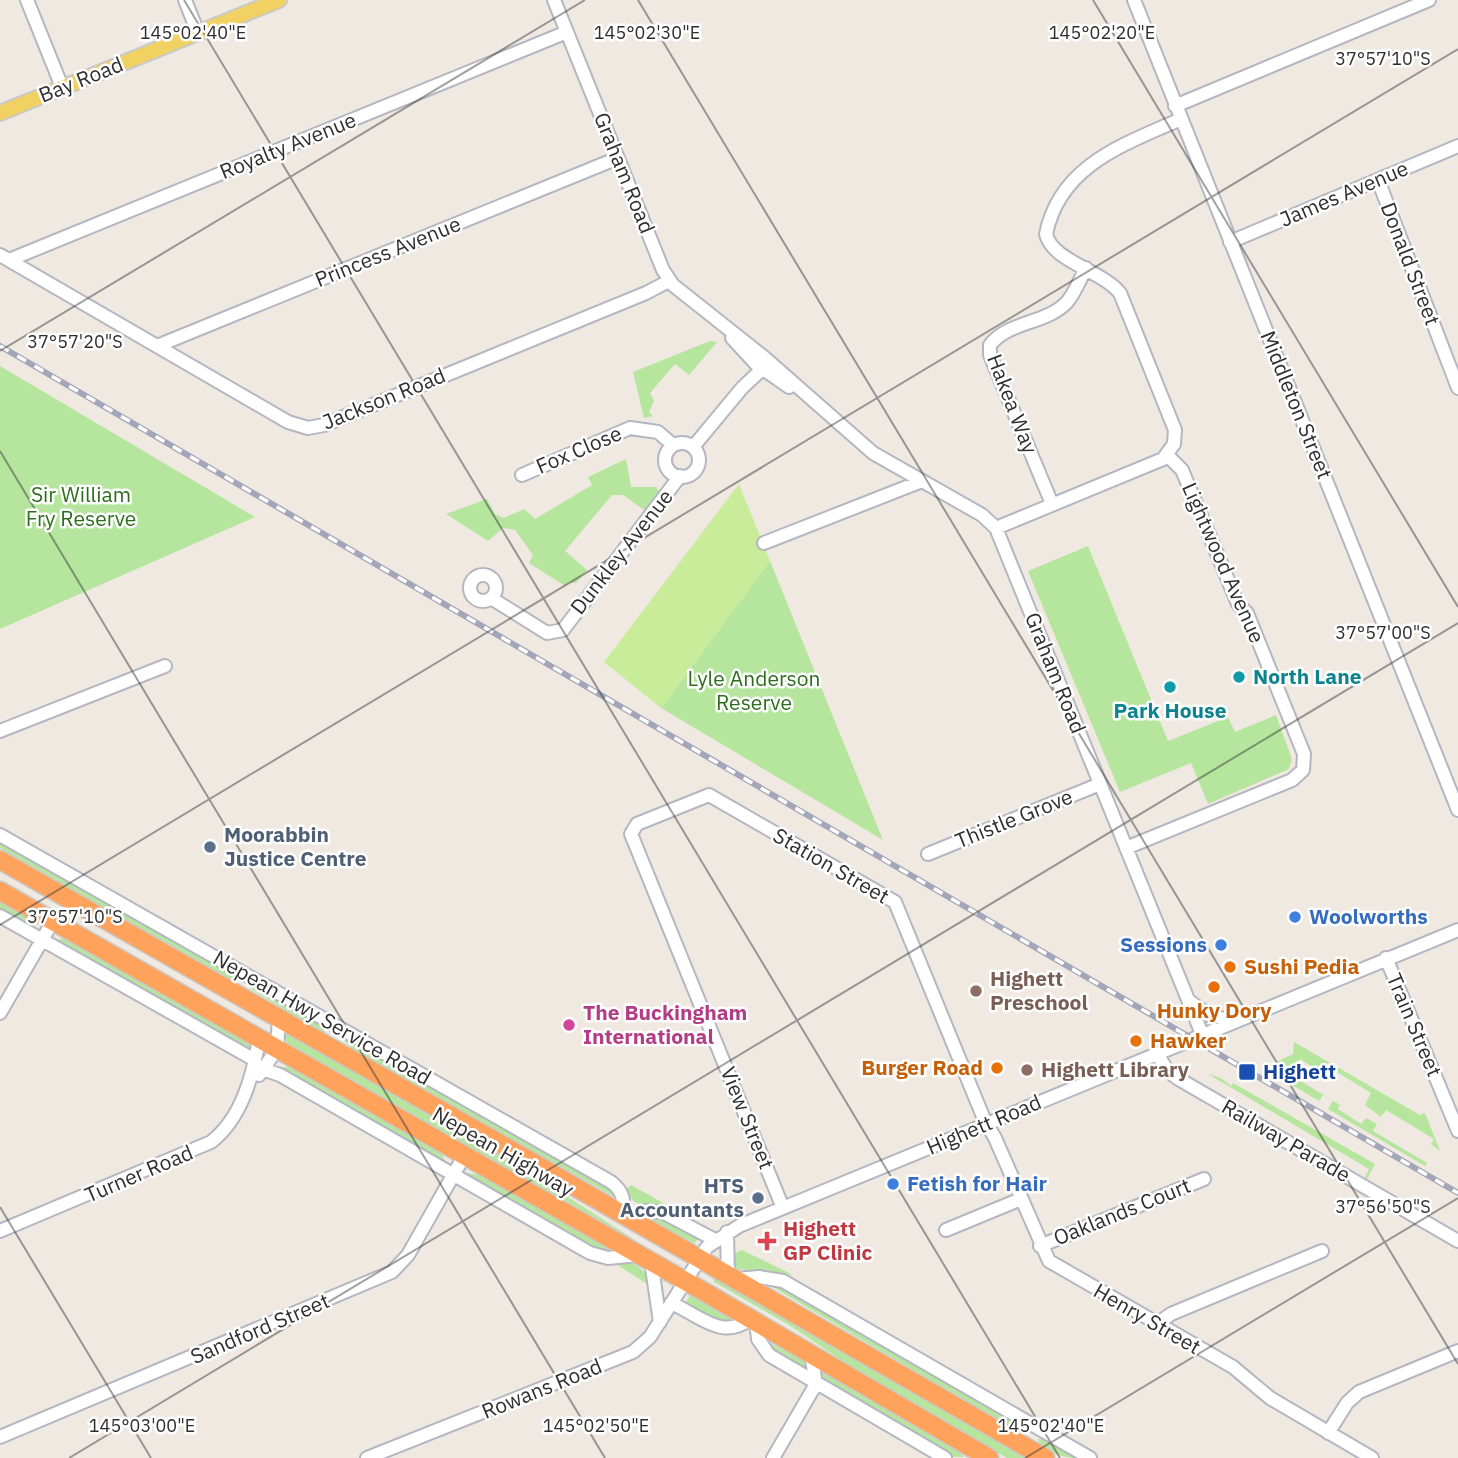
<svg xmlns="http://www.w3.org/2000/svg" width="1458" height="1458" font-family="'IBM Plex Sans',sans-serif">
<rect width="100%" height="100%" fill="#efe9e1"/>
<!-- green -->
<path fill="#b6e59e" d="M710,341L717,342L689,375L675,364L650,393L654,401L649,412L653,416L644,418L633,372Z
M0,366L255,517L0,629Z
M626,459L631,487H656L661,495L647,512L623,495H612L565,551L587,570L576,583L569,582L565,586L529,563L533,555L515,530L503,528L488,541L446,514L487,499L495,514L504,518L524,509L535,519L592,485L588,477Z
M1088,546L1168,741L1228,717L1235,732L1276,715L1292,759L1289,769L1208,804L1191,763L1120,792L1028,571Z
M770,561L883,840L661,708Z
M0,841L217,965L251,981L228,978L0,848Z
M0,901L27,916L35,928L0,909Z
M66,938L246,1041L253,1051L56,940Z
M249,988C269,990 318,1019 328,1035Z
M284,1032L512,1161L638,1242L287,1044Z
M338,1036L613,1191L615,1197L362,1056Z
M1294,1042L1420,1115L1425,1113L1440,1151L1431,1144L1434,1139L1386,1110L1381,1117L1365,1105L1371,1093L1324,1064L1319,1071L1300,1059L1289,1074L1340,1105L1338,1109L1361,1124L1366,1118L1377,1124L1373,1131L1427,1163L1425,1166L1328,1109L1333,1101L1323,1095L1319,1101L1270,1072L1276,1062L1293,1054Z
M291,1066L441,1152L446,1164L276,1069Z
M1208,1074L1221,1078L1231,1086L1233,1083L1375,1164L1367,1179L1365,1177L1369,1169Z
M466,1173L480,1175L602,1244L613,1253L591,1248L465,1175Z
M631,1185L674,1209C653,1208 635,1210 625,1190Z
M649,1217L662,1220L699,1238L694,1243L654,1223Z
M742,1250L793,1275L738,1269L731,1263V1255Z
M620,1260C640,1264 646,1272 655,1289L619,1266Z
M713,1276L1028,1458H1007L859,1372L789,1325L714,1282Z
M766,1283L784,1288L1033,1432H1018Z
M690,1295L735,1322L718,1321L685,1304Z
M764,1340L809,1364L810,1372L772,1351Z
M818,1369L954,1447L964,1457H953L815,1377Z
M1038,1439C1052,1439 1068,1447 1076,1458C1063,1458 1042,1451 1038,1439Z"/>
<!-- pitch -->
<path fill="#c9ec9a" d="M739,484L770,561L661,708L604,662Z"/>
<g fill="none" stroke-linecap="round" stroke-linejoin="round">
<!-- minor casing -->
<g stroke="#b4b7c1" stroke-width="16">
<path id="minor" d="M27,0L62,87
M185,0L198,33
M554,0L663,270L673,285L765,358L873,453L982,515L996,528L1202,1034
M1134,0L1458,810
M1175,106L1429,0
M1378,180L1458,388
M1230,242L1458,146
M0,255L288,422L308,428L324,425L646,293L669,281
M9,260L567,32
M732,338L756,364L789,387
M157,346L618,158
M665 460a17 17 0 1 1 34 0a17 17 0 1 1-34 0Z
M693,447L742,388L762,369L765,358
M522,475L630,428L658,432L673,445
M1052,504L990,355V345C1008,321 1047,324 1067,302C1075,293 1080,279 1086,268
M996,528L1163,459L1174,444L1175,430L1120,293C1101,270 1052,261 1046,234C1060,165 1125,144 1181,119
M764,543L922,481
M470 588a13 13 0 1 1 26 0a13 13 0 1 1-26 0Z
M491,598L547,633L563,630L680,476
M0,731L165,666
M0,835L611,1182C624,1192 624,1200 623,1215
M1126,848L1292,780L1303,770L1304,754L1247,613L1238,604L1182,470L1167,455
M928,854L1100,784
M0,916L255,1060
M1386,958L1458,1131
M1189,1001L1209,1015L1232,1021
M0,1013L53,921
M1157,1054L1168,1071L1177,1078L1458,1241
M265,1070L280,1075L590,1253L608,1258L638,1255
M259,1075L277,1049L279,1019
M783,1208L631,834L637,824L709,795L895,902L984,1119L995,1138L1049,1261L1233,1367L1270,1398L1372,1458
M632,1220L644,1211L662,1212L715,1240
M946,1230L1021,1199
M0,1231L211,1142C242,1118 253,1075 259,1039
M727,1232L728,1275
M1040,1246L1204,1179
M651,1261L660,1322
M736,1279L759,1277L783,1281L1090,1458
M671,1303C699,1315 722,1341 750,1319
M756,1322L758,1339L769,1355L945,1458
M1157,1324L1171,1314L1322,1251
M1328,1433L1347,1403L1359,1392L1458,1351
M0,1437L392,1272L408,1255L464,1156
M367,1458L633,1352L650,1337L707,1247L739,1226L1458,930
M773,1458L816,1384L811,1354"/>
</g>
<!-- major casing -->
<g stroke="#c9c9c9" stroke-width="18">
<path id="major" d="M0,113L279,0"/>
</g>
<!-- highway casing -->
<g stroke="#c9c9c9" stroke-width="21">
<path id="highway" d="M0,860L518,1154L1045,1458
M0,891L701,1290L989,1458"/>
</g>
<!-- minor -->
<use href="#minor" stroke="#fff" stroke-width="12"/>
<!-- major -->
<use href="#major" stroke="#f2d163" stroke-width="14"/>
<!-- highway -->
<use href="#highway" stroke="#ffa35c" stroke-width="18"/>
<!-- rail casing -->
<g stroke="#a3a6b8" stroke-width="6">
<path id="rail" d="M0,346L1458,1193"/>
</g>
<!-- rail -->
<use href="#rail" stroke="#fff" stroke-width="3.5" stroke-dasharray="10" stroke-linecap="butt"/>
</g>
<!-- ticks -->
<path fill="none" stroke="#2e2e2e" stroke-width="2" stroke-opacity="0.45" d="M184,0L1060,1458M638,0L1458,1364M1093,0L1458,607M0,351L585,0M0,451L605,1458M0,925L1458,49M0,1207L151,1458M69,1458L1458,623M1025,1458L1458,1198"/>
<!-- markers -->
<g fill="#0f9aa8" stroke="#fff" stroke-width="2.5">
<circle cx="1239" cy="677" r="7"/>
<circle cx="1170" cy="687" r="7"/>
</g>
<g fill="#5c6f8a" stroke="#fff" stroke-width="2.5">
<circle cx="210" cy="847" r="7"/>
<circle cx="758" cy="1198" r="7"/>
</g>
<g fill="#3f7fe0" stroke="#fff" stroke-width="2.5">
<circle cx="1295" cy="917" r="7"/>
<circle cx="1221" cy="945" r="7"/>
<circle cx="893" cy="1184" r="7"/>
</g>
<g fill="#e8710a" stroke="#fff" stroke-width="2.5">
<circle cx="1230" cy="967" r="7"/>
<circle cx="1214" cy="987" r="7"/>
<circle cx="1136" cy="1041" r="7"/>
<circle cx="997" cy="1068" r="7"/>
</g>
<g fill="#8d6e63" stroke="#fff" stroke-width="2.5">
<circle cx="976" cy="991" r="7"/>
<circle cx="1027" cy="1070" r="7"/>
</g>
<circle fill="#d1479c" stroke="#fff" stroke-width="2.5" cx="569" cy="1025" r="7"/>
<rect fill="#1a4fb4" stroke="#fff" stroke-width="2.5" x="1238" y="1063" width="18" height="18" rx="3.5"/>
<path fill="#e0444e" stroke="#fff" stroke-width="2.5" d="M763.5 1230.5h7v7h7v7h-7v7h-7v-7h-7v-7h7z"/>
<g text-anchor="middle" stroke-width="5" stroke-linejoin="round" paint-order="stroke">
<!-- street labels -->
<g font-size="21" fill="#2e2e2e" stroke="#fff">
<text transform="translate(81 80) rotate(-22)" y="7">Bay Road</text>
<text transform="translate(288 146) rotate(-22)" y="7">Royalty Avenue</text>
<text transform="translate(624 173) rotate(68)" y="7">Graham Road</text>
<text transform="translate(1344 194) rotate(-23)" y="7">James Avenue</text>
<text transform="translate(388 252) rotate(-22)" y="7">Princess Avenue</text>
<text transform="translate(1410 264) rotate(69)" y="7">Donald Street</text>
<text transform="translate(384 399) rotate(-22)" y="7">Jackson Road</text>
<text transform="translate(1012 404) rotate(69)" y="7">Hakea Way</text>
<text transform="translate(1296 405) rotate(68)" y="7">Middleton Street</text>
<text transform="translate(579 450) rotate(-23)" y="7">Fox Close</text>
<text transform="translate(622 552) rotate(-52)" y="7">Dunkley Avenue</text>
<text transform="translate(1223 563) rotate(66)" y="7">Lightwood Avenue</text>
<text transform="translate(1055 673) rotate(68)" y="7">Graham Road</text>
<text transform="translate(1014 819) rotate(-22)" y="7">Thistle Grove</text>
<text transform="translate(831 866) rotate(30)" y="7">Station Street</text>
<text transform="translate(322 1018) rotate(30)" y="7">Nepean Hwy Service Road</text>
<text transform="translate(1414 1025) rotate(67)" y="7">Train Street</text>
<text transform="translate(747 1118) rotate(68)" y="7">View Street</text>
<text transform="translate(984 1125) rotate(-23)" y="7">Highett Road</text>
<text transform="translate(1286 1141) rotate(30)" y="7">Railway Parade</text>
<text transform="translate(503 1152) rotate(30)" y="7">Nepean Highway</text>
<text transform="translate(139 1174) rotate(-23)" y="7">Turner Road</text>
<text transform="translate(1122 1212) rotate(-22)" y="7">Oaklands Court</text>
<text transform="translate(1147 1319) rotate(30)" y="7">Henry Street</text>
<text transform="translate(260 1329) rotate(-23)" y="7">Sandford Street</text>
<text transform="translate(542 1389) rotate(-22)" y="7">Rowans Road</text>
</g>
<!-- park labels -->
<g font-size="21" fill="#2c6e1b" stroke="#fff">
<text x="81" y="502">Sir William<tspan x="81" dy="24">Fry Reserve</tspan></text>
<text x="754" y="686">Lyle Anderson<tspan x="754" dy="24">Reserve</tspan></text>
</g>
<!-- culture labels -->
<g font-size="21" font-weight="bold" fill="#0d838f" stroke="#fff" text-anchor="start">
<text x="1253" y="684">North Lane</text>
<text x="1170" y="718" text-anchor="middle">Park House</text>
</g>
<!-- service labels -->
<g font-size="21" font-weight="bold" fill="#4e5e75" stroke="#fff" text-anchor="start">
<text x="224" y="842">Moorabbin<tspan x="224" dy="24">Justice Centre</tspan></text>
<text x="744" y="1193" text-anchor="end">HTS<tspan x="744" dy="24">Accountants</tspan></text>
</g>
<!-- shop labels -->
<g font-size="21" font-weight="bold" fill="#366cbe" stroke="#fff" text-anchor="start">
<text x="1309" y="924">Woolworths</text>
<text x="1207" y="952" text-anchor="end">Sessions</text>
<text x="907" y="1191">Fetish for Hair</text>
</g>
<!-- food labels -->
<g font-size="21" font-weight="bold" fill="#c56008" stroke="#fff" text-anchor="start">
<text x="1244" y="974">Sushi Pedia</text>
<text x="1214" y="1018" text-anchor="middle">Hunky Dory</text>
<text x="1150" y="1048">Hawker</text>
<text x="983" y="1075" text-anchor="end">Burger Road</text>
</g>
<!-- education labels -->
<g font-size="21" font-weight="bold" fill="#785e54" stroke="#fff" text-anchor="start">
<text x="990" y="986">Highett<tspan x="990" dy="24">Preschool</tspan></text>
<text x="1041" y="1077">Highett Library</text>
</g>
<!-- hotel labels -->
<g font-size="21" font-weight="bold" fill="#b23c85" stroke="#fff" text-anchor="start">
<text x="583" y="1020">The Buckingham<tspan x="583" dy="24">International</tspan></text>
</g>
<!-- transit labels -->
<g font-size="21" font-weight="bold" fill="#164399" stroke="#fff" text-anchor="start">
<text x="1263" y="1079">Highett</text>
</g>
<!-- health labels -->
<g font-size="21" font-weight="bold" fill="#be3a42" stroke="#fff" text-anchor="start">
<text x="783" y="1236">Highett<tspan x="783" dy="24">GP Clinic</tspan></text>
</g>
</g>
<g font-size="18" text-anchor="middle" fill="#2e2e2e" stroke="#fff" stroke-width="5" stroke-linejoin="round" paint-order="stroke">
<text x="193" y="39">145°02'40"E</text>
<text x="647" y="39">145°02'30"E</text>
<text x="1102" y="39">145°02'20"E</text>
<text x="1383" y="65">37°57'10"S</text>
<text x="75" y="348">37°57'20"S</text>
<text x="1383" y="639">37°57'00"S</text>
<text x="75" y="923">37°57'10"S</text>
<text x="1383" y="1213">37°56'50"S</text>
<text x="142" y="1432">145°03'00"E</text>
<text x="596" y="1432">145°02'50"E</text>
<text x="1051" y="1432">145°02'40"E</text>
</g>
</svg>
